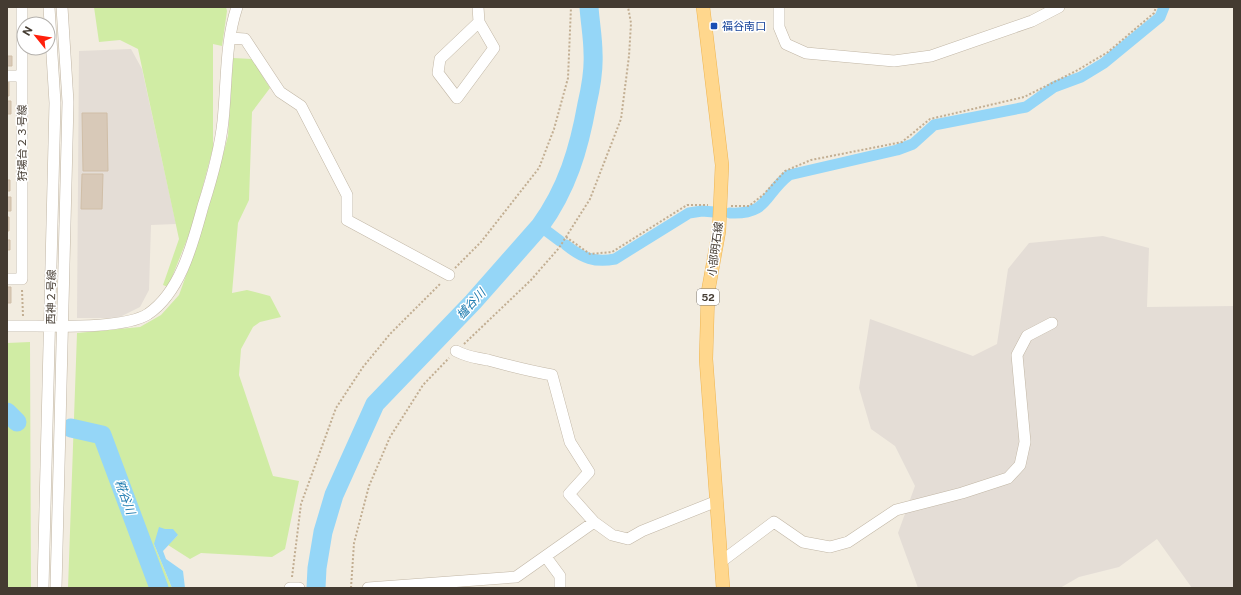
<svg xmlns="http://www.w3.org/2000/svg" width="1241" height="595" font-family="'Public Sans','Noto Sans JP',sans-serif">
<rect width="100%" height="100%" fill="#f2ece0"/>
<!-- industrial -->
<path fill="#e4ddd6" d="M131,49L142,69L176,224L151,225L149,290L140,307L118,318H77L79,51Z
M1103,236L1149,248L1147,307L1234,306V588H1192L1157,539L1119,567L1079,577L1060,588H918L898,533L915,486L895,446L871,429L859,388L870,319L973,356L997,344L1008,269L1029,243Z"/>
<!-- green -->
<path fill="#d0eca4" d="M94,7H226L227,11L222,46L213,44V148L192,227L168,287L163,285L179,239L138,49L120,40L99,42Z
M233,58L252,59L270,88L252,112L249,200L238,223L232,293L247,290L270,296L281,317L260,322L253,327L241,349L239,375L273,476L299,481L285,549L272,557L201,553L190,559L168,545L178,535L154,544L172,588H68L77,333L140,327L161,315L179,295L196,248L212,196L228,136Z
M30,342L31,588H7V343Z"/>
<!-- water -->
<path fill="#95d6f7" d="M159,527L165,529H173L178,535L163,551L166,559L183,571L185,588H172L154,544Z"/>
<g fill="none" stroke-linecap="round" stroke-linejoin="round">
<!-- canal -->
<path stroke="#95d6f7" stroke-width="11" d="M730,213C769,215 764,194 789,175L897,150L913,144L934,125L1026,107L1054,87L1081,77L1104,63L1160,17L1164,7
M540,226L560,241
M566,245C582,258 595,263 615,259L689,213L702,211L714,212"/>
<!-- river -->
<path stroke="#95d6f7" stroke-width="19" d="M7,412L17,422
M71,428L102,435L159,588
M316,588L317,568L323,532L334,495L375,404L473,302L540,226C567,189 579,149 587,104C591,87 594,70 593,53C593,38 590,22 589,7"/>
</g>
<!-- building -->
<path fill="#d8c9b8" stroke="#d0bea7" d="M7,48V56H12V66H7Z
M7,80H9V96H7Z
M7,101H11V114H7Z
M82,113H107L108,171H83Z
M82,174H103L102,209H81Z
M7,180H10V191H7Z
M7,197H11V211H7Z
M7,217H9V231H7Z
M7,240H10V250H7Z
M7,287H11V303H7Z"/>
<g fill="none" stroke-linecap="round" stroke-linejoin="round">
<!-- minor casing -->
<g stroke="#c1b6a5" stroke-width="12">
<path id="minor" d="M478,7L479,22L494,48L457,98L438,73L440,59L479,22
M779,7V27L786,44L806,53L894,61L931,56L1032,21L1059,7
M230,38L245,39L280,92L301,106L347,195V220L449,275
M7,76H22
M7,279H22V7
M7,326C41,325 121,331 148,314C181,292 193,242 203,206C212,178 220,150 223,121C227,83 225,43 237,7
M456,351C470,358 474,357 488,360C510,366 530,371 552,375L570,442L589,472L569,494L594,522
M546,557L560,576V588
M722,561L774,522L803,542L830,547L848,542L896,510L962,493L1008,478L1020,465L1025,442L1017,355L1027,336L1052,323
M43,588L55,103L49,7
M56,588L68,102L62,7
M290,588H299
M368,588L516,577L594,522L612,535L628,539L642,531L717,501"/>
</g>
<!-- major casing -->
<g stroke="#efb551" stroke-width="14">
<path id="major" d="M703,7L722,165L719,231L708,292L706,359L723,588"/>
</g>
<!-- path -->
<path stroke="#c2ae92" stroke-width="2" stroke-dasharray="2 2" stroke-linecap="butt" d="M731,206H749L763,195L785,171L811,160L902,142L930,119L1024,97L1076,71L1108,52L1154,13L1156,7
M566,237L590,254L612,252L687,205H708
M455,268L481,242L539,168L554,129L568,78L571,7
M22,290L23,316
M464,344L531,280L559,248L590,199L621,119L629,56L631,23L628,7
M292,577L301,504L336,408L363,367L390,334L441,283
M351,588L354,543L369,486L390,437L423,385L449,358"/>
<!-- minor -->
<use href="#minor" stroke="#fff" stroke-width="11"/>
<!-- major -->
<use href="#major" stroke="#ffd78d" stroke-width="13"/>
</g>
<!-- markers -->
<rect fill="#1a4fb4" stroke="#fff" stroke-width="1.5" x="710" y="22" width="8" height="8" rx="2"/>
<g text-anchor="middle" stroke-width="3" stroke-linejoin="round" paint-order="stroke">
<!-- shield labels -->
<rect fill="#fff" stroke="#7c766f" stroke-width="1" x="697" y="289" width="22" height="16" rx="3"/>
<g font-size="10" font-weight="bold" fill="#443b31">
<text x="708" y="301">52</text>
</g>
<!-- transit labels -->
<g font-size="11" fill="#164399" stroke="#fff" text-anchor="start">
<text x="722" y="30">福谷南口</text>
</g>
<!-- street labels -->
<g font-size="11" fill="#443b31" stroke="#fff">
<text transform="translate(22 143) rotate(-90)" y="4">狩場台２３号線</text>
<text transform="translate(715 249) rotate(-82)" y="4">小部明石線</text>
<text transform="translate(51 297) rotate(-89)" y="4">西神２号線</text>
</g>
<!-- water labels -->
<g font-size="12" font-style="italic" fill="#207db1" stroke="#fff">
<text transform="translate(471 304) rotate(-47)" y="4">櫨谷川</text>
<text transform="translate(125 497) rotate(70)" y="4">糀谷川</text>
</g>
</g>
<!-- border -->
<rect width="1241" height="595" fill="none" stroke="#443b31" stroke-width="16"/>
<!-- north arrow -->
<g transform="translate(36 36) rotate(300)"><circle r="19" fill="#ffffff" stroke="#b4b1ad"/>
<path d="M0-3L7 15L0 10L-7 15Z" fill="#ff1f0b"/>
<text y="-6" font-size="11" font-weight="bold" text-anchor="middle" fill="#443b31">N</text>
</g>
</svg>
